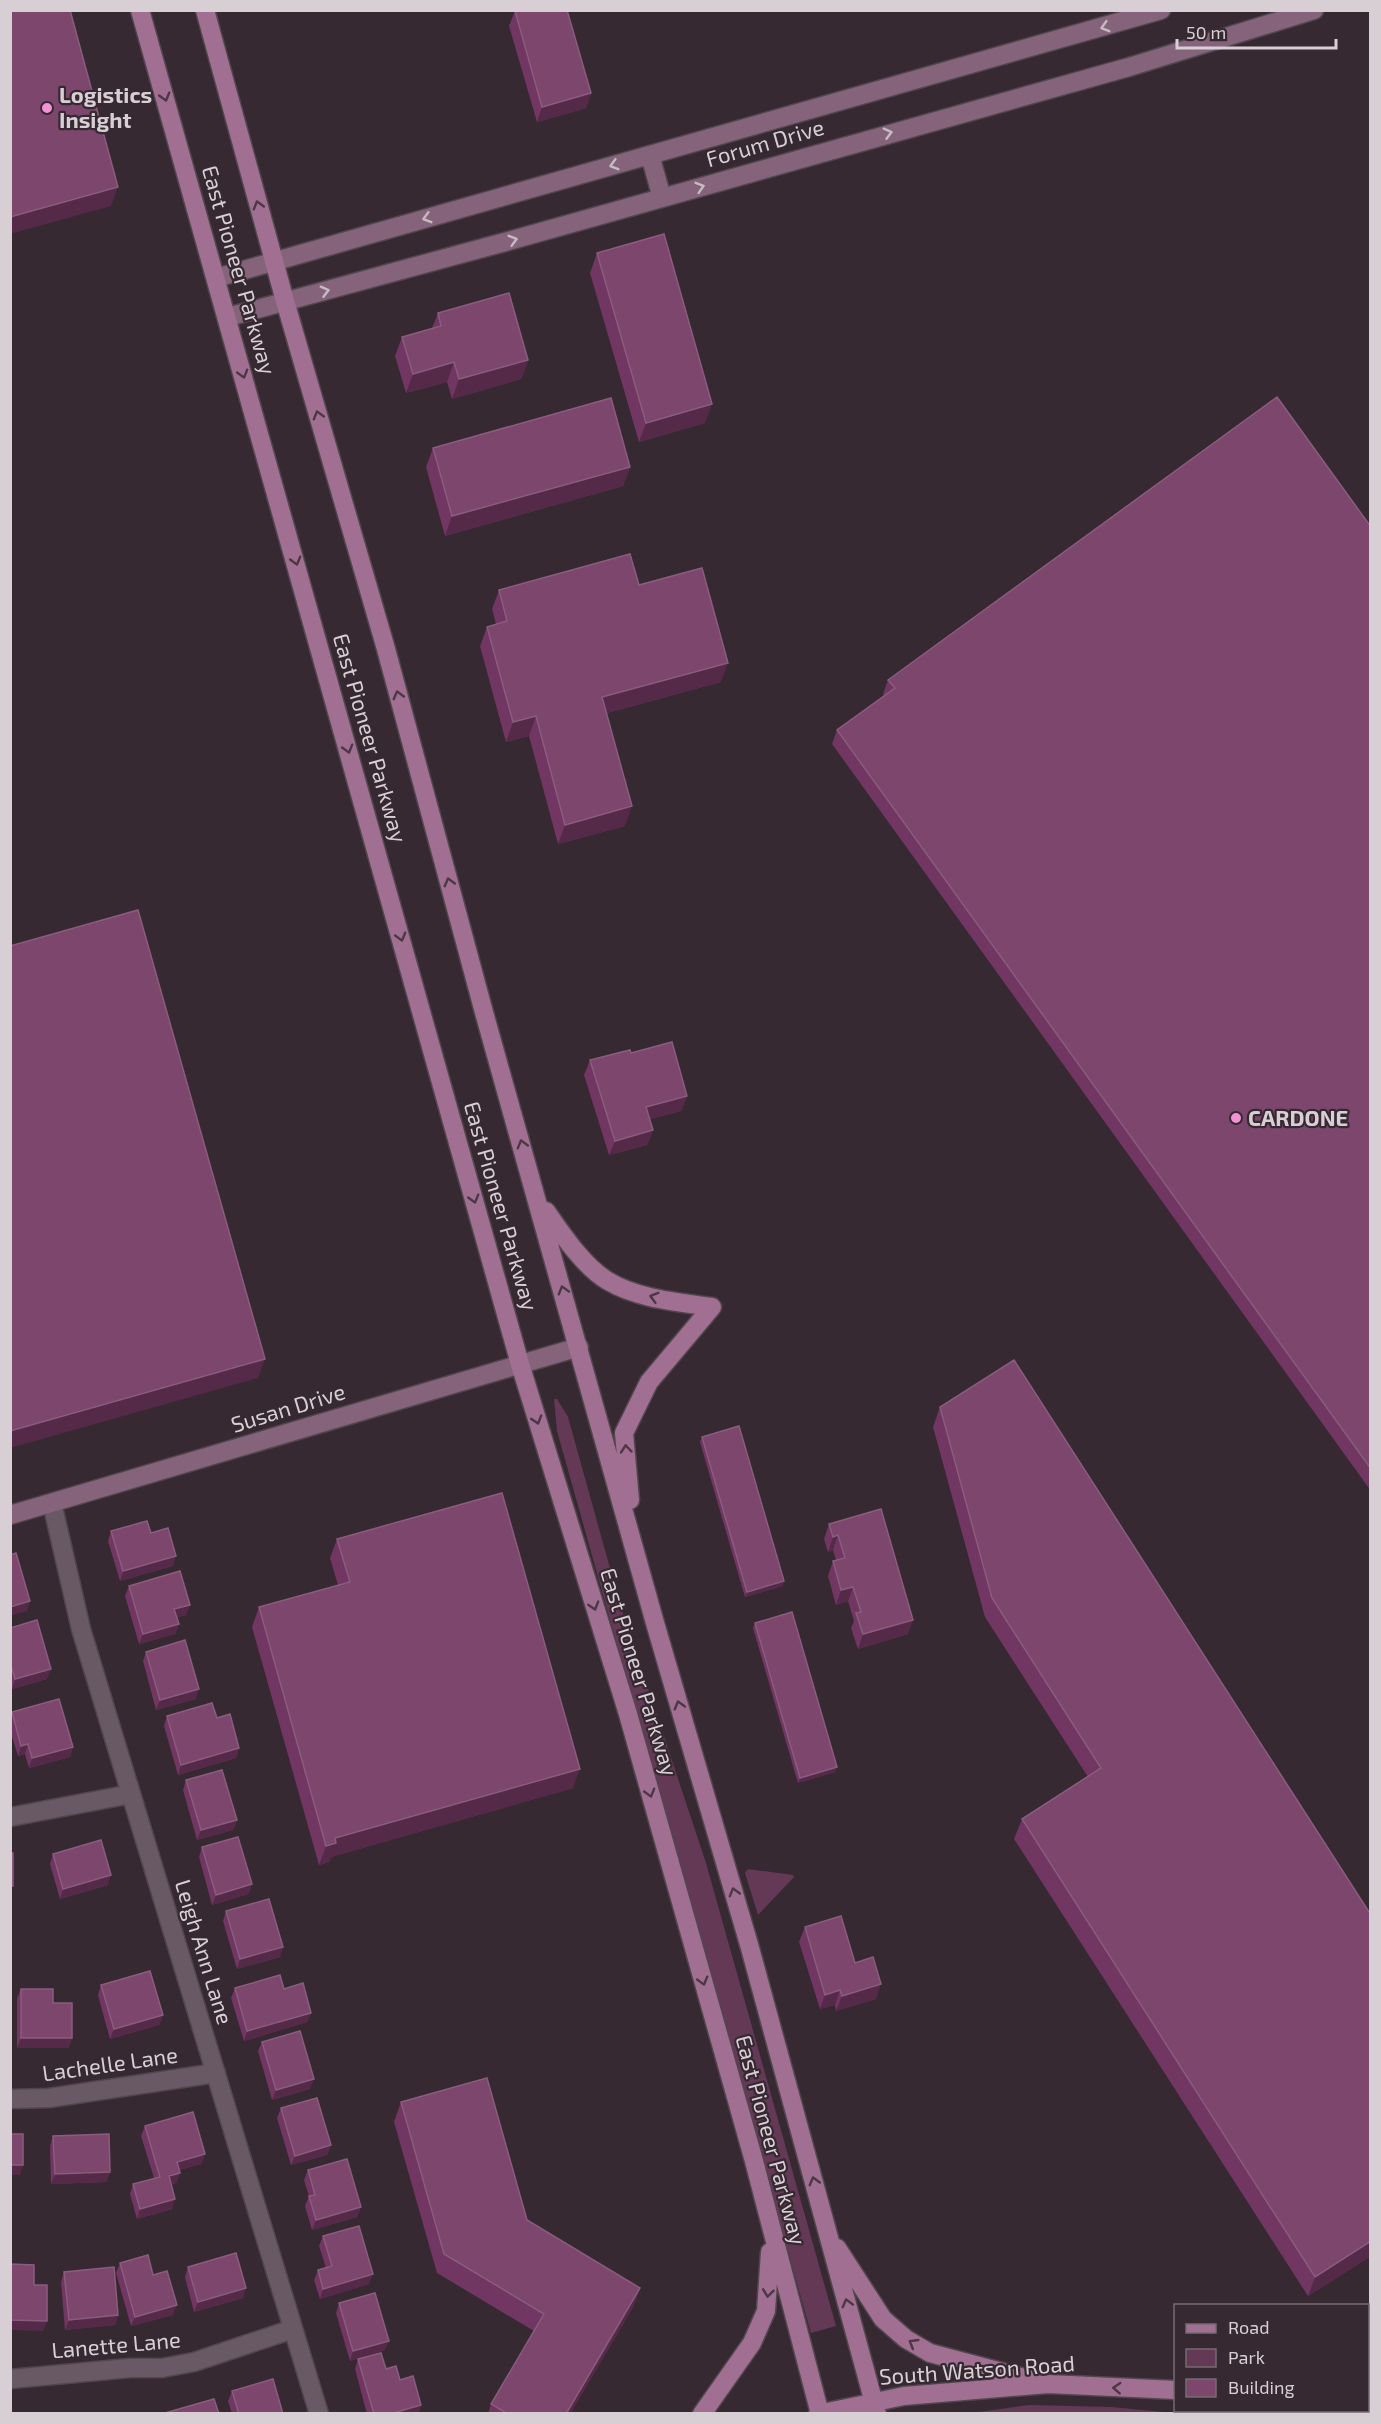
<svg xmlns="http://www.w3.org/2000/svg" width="1381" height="2424" font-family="'Exo 2',sans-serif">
<rect width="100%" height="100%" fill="#372932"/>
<!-- green -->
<path fill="#633956" d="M554,1399H557L568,1417L618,1597L614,1599L615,1602L619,1601L706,1863L836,2326L811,2333L557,1431Z
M748,1869L793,1875L794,1877L758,1915L745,1873Z
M1029,2405L1111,2407L1174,2413H972Z"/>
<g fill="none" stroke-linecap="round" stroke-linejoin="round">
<!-- street casing -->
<g stroke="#52464e" stroke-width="21">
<path id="street" d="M52,1503L81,1629L319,2414
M10,1817L131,1794
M10,2099L49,2098L216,2073
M10,2379L130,2368H162L194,2362L293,2329"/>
</g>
<!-- secondary casing -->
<g stroke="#52464e" stroke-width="21">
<path id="secondary" d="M650,155L662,198
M216,278L1161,10
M228,317L505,242L1129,67L1314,10
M10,1515L579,1347
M1368,2395H1370"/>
</g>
<!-- primary casing -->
<g stroke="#52464e" stroke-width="21">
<path id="primary" d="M140,10L520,1364L628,1714L754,2161L820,2414
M205,10L285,301L386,649L485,1016L655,1623L750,1948L877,2414
M546,1211C562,1234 584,1267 608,1281C638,1299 678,1302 712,1307L649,1382L624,1433L630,1500
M837,2248L883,2319L906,2339L930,2353L1032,2380
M702,2414L752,2343L766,2311L770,2252
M818,2414L904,2396L1048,2384L1176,2390"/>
</g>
<!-- highway casing -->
<g stroke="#52464e" stroke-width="21">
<path id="highway" d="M1368,2408H1370"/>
</g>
<!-- street -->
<use href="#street" stroke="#695964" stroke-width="18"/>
<!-- secondary -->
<use href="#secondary" stroke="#85647b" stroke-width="18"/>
<!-- primary -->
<use href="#primary" stroke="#a16f92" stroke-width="18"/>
<!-- highway -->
<use href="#highway" stroke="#c67db0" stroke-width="18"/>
</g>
<!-- wall -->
<path fill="#713661" d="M515,11L591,93L586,108L537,122L509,26Z
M597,253L705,423L639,442L590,273Z
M438,313L528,360L521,379L452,399L447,382L406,393L395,356L402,337L432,328Z
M433,448L630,467L623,486L445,536L426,467Z
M1371,527V1491L832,744L837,730L884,696L883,694L888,680Z
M639,585L721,682L607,713L625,826L558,844L529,736L506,742L480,646L487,627L496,624L492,609L499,590Z
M631,1053L687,1096L681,1111L650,1119L653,1130L647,1145L609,1155L584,1075L590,1060Z
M940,1407L1371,2256L1308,2296L1014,1839L1022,1819L1088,1777L985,1617L933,1427Z
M702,1437L783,1586L745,1597L700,1442Z
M829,1524L908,1634L858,1649L851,1628L854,1621L848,1601L836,1605L828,1576L833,1561L836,1560L833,1550L828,1552L824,1539Z
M111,1531L151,1533L173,1566L120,1581L108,1541Z
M337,1539L573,1788L331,1857L329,1862L319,1865L252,1627L259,1607L338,1585L330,1558Z
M129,1586L186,1615L177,1617L179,1624L175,1634L139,1644L125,1596Z
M755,1623L835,1772L798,1783L753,1628Z
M10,1628L47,1679L12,1689L10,1684Z
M146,1652L196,1699L156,1710L143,1661Z
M12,1712L73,1747L70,1757L29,1768L25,1754L18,1756L10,1730V1716Z
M167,1716L217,1718L239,1748L236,1758L178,1775L164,1726Z
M186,1780L237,1820L233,1830L197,1840L183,1790Z
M202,1847L252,1884L248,1894L212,1905L199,1857Z
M53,1854L108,1885L60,1899L50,1864Z
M226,1911L280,1957L237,1969L223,1921Z
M805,1927L855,1963L876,1999L836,2011L835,2005L820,2009L799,1942Z
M101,1985L163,2015L159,2025L110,2039L98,1995Z
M235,1988L284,1989L311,2013L307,2022L244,2041L231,1998Z
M21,1989L69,2048H17V1998Z
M262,2042L310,2089L272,2100L258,2051Z
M401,2102L527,2220L640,2288L633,2307L570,2414H488L491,2404L534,2331L437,2273L394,2122Z
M281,2108L331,2145L327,2155L291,2165L277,2118Z
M145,2126L205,2154L201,2164L179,2170L176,2183L171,2185L172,2209L137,2219L130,2194L133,2184L154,2178L141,2136Z
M53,2136L110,2172L106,2182L51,2184L50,2146Z
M308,2170L361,2207L357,2217L312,2230L305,2206L309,2196L304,2180Z
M323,2236L369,2284L320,2299L314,2280L318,2270L326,2268L319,2246Z
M120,2263L153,2275L173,2315L131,2326L116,2273Z
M188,2267L243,2298L194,2312L185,2277Z
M64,2272L118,2315L115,2325L65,2330L61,2282Z
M339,2303L385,2350L350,2361L336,2313Z
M358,2359L386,2369L421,2405L418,2414H367L355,2369Z
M232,2391L283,2414H232L228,2401Z"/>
<!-- shaded-wall -->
<path fill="#552a49" d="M591,93L586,108L537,122L542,107Z
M118,187L111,206L10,234V217Z
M528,360L521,379L452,399L459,379Z
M454,362L447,382L406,393L413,374Z
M712,404L705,423L639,442L646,423Z
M630,467L623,486L445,536L452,516Z
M728,663L721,682L595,716L602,697Z
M536,716L529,736L506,742L513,722Z
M632,806L625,826L558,844L565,825Z
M687,1096L681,1111L641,1121L646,1107Z
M653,1130L647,1145L609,1155L615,1141Z
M265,1359L258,1378L10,1448V1431Z
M838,1535L833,1550L828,1552L833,1537Z
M176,1556L173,1566L120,1581L123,1571Z
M784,1581L783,1586L745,1597L747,1592Z
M853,1587L848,1601L836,1605L841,1590Z
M30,1601L27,1611L10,1616V1607Z
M190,1605L186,1615L171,1619L174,1609Z
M913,1620L908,1634L858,1649L863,1634Z
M179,1624L175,1634L139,1644L143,1634Z
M51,1669L47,1679L12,1689L15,1679Z
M199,1689L196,1699L156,1710L160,1700Z
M28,1744L25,1754L18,1756L21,1746Z
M73,1747L70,1757L29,1768L32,1758Z
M239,1748L236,1758L178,1775L181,1765Z
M837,1767L835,1772L798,1783L800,1778Z
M580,1769L573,1788L331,1857L329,1862L319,1865L326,1846L335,1838Z
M237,1820L233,1830L197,1840L201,1830Z
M111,1875L108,1885L60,1899L63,1889Z
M252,1884L248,1894L212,1905L216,1895Z
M283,1947L280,1957L237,1969L240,1959Z
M881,1984L876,1999L836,2011L842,1996Z
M840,1990L835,2005L820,2009L825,1995Z
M311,2013L307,2022L244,2041L247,2031Z
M163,2015L159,2025L110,2039L114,2029Z
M21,2038H72L69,2048H17Z
M314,2079L310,2089L272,2100L276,2090Z
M331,2145L327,2155L291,2165L295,2156Z
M205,2154L201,2164L173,2172L177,2162Z
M10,2165H23L20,2175H10Z
M110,2172L106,2182L51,2184L55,2174Z
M180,2173L176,2183L165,2186L169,2176Z
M175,2199L172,2209L137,2219L140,2209Z
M361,2207L357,2217L312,2230L316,2220Z
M1371,2241V2256L1308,2296L1315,2277Z
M373,2274L369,2284L320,2299L323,2289Z
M246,2288L243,2298L194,2312L198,2302Z
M640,2288L633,2307L570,2414H566Z
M177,2305L173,2315L131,2326L135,2317Z
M118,2315L115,2325L65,2330L69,2320Z
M10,2320L47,2321L43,2331L10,2330Z
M389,2341L385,2350L350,2361L353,2351Z
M421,2405L418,2414H390Z"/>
<!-- building -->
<path fill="#7c466d" stroke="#8a5c7e" stroke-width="1.5" d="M10,10H70L118,187L10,217Z
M517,10H567L591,93L542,107L515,11Z
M664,234L712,404L646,423L597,253Z
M509,293L528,360L459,379L454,362L413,374L402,337L441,326L438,313Z
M1277,397L1371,527V1469L837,730L895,688L888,680Z
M611,398L630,467L452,516L433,448Z
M630,554L639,585L702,568L728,663L602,697L632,806L565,825L536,716L513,722L487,627L507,621L499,590Z
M138,910L265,1359L10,1431V946Z
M672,1042L687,1096L646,1107L653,1130L615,1141L590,1060L630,1050L631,1053Z
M1014,1360L1371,1915V2241L1315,2277L1022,1819L1101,1768L992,1598L940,1407Z
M739,1426L784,1581L747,1592L702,1437Z
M502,1493L580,1769L335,1838L336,1843L326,1846L259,1607L350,1582L337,1539Z
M881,1509L913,1620L863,1634L856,1613L861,1612L853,1587L841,1590L833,1561L845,1558L838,1535L833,1537L829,1524Z
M147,1521L151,1533L168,1528L176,1556L123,1571L111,1531Z
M16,1553L30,1601L10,1607V1555Z
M180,1571L190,1605L174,1609L179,1624L143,1634L129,1586Z
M792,1612L837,1767L800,1778L755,1623Z
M37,1620L51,1669L15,1679L10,1662V1628Z
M185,1640L199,1689L160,1700L146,1652Z
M59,1699L73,1747L32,1758L28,1744L21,1746L12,1712Z
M212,1703L217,1718L230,1714L239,1748L181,1765L167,1716Z
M222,1770L237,1820L201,1830L186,1780Z
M238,1837L252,1884L216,1895L202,1847Z
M101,1840L111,1875L63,1889L53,1854Z
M10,1853H13V1886H10Z
M269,1899L283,1947L240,1959L226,1911Z
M841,1916L855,1963L873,1957L881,1984L842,1996L840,1990L825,1995L805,1927Z
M150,1971L163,2015L114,2029L101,1985Z
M280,1975L284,1989L303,1983L311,2013L247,2031L235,1988Z
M21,1989H53V2003H72V2038H21Z
M300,2031L314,2079L276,2090L262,2042Z
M487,2078L527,2220L640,2288L566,2414H508L491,2404L544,2314L444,2254L401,2102Z
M317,2098L331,2145L295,2156L281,2108Z
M193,2112L205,2154L177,2162L180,2173L169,2176L175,2199L140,2209L133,2184L160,2177L145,2126Z
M10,2134H23V2165H10Z
M109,2134L110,2172L55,2174L53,2136Z
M347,2159L361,2207L316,2220L309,2196L315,2195L308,2170Z
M359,2226L373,2274L323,2289L318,2270L332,2266L323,2236Z
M236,2253L246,2288L198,2302L188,2267Z
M148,2255L153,2275L167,2271L177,2305L135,2317L120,2263Z
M10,2264L34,2265V2285H47V2321L10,2320Z
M114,2267L118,2315L69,2320L64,2272Z
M375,2293L389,2341L353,2351L339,2303Z
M381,2353L386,2369L396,2366L400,2380L413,2376L421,2405L390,2414H374L358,2359Z
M273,2379L283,2414H239L232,2391Z
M214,2399L219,2414L165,2413Z"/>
<!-- one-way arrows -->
<defs><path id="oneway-chevron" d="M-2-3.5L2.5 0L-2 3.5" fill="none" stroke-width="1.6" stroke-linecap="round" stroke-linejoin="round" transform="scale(1.5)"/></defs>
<g stroke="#c7bac3">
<use href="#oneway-chevron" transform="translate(1105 27) rotate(164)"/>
<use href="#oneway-chevron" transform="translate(888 133) rotate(-15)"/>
<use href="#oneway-chevron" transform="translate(614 165) rotate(164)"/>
<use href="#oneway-chevron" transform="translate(700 187) rotate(-17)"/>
<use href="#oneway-chevron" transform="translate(427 218) rotate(164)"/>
<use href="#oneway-chevron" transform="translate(513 240) rotate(-16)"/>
<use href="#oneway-chevron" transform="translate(325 291) rotate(-15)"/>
</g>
<g stroke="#4c3745">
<use href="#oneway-chevron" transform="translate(165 97) rotate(74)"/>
<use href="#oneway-chevron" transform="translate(258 205) rotate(-106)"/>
<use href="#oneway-chevron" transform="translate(243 374) rotate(74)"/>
<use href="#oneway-chevron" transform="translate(318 415) rotate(-106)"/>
<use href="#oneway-chevron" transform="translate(296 561) rotate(74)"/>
<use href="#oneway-chevron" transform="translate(398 695) rotate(-105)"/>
<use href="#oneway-chevron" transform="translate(348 749) rotate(74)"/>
<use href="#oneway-chevron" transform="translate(449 882) rotate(-105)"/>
<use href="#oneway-chevron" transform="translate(401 937) rotate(74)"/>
<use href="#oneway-chevron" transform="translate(522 1144) rotate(-106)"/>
<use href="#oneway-chevron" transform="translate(474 1199) rotate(74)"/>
<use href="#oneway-chevron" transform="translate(563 1290) rotate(-106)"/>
<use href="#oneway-chevron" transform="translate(654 1297) rotate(-164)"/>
<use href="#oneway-chevron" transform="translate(537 1420) rotate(73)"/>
<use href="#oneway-chevron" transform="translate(626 1449) rotate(-95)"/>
<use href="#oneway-chevron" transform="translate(594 1606) rotate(73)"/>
<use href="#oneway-chevron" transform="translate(679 1705) rotate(-106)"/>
<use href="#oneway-chevron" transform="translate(650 1793) rotate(74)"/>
<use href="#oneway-chevron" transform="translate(734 1892) rotate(-106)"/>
<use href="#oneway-chevron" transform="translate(703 1981) rotate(74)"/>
<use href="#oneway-chevron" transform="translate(814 2181) rotate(-105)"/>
<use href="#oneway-chevron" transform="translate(768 2293) rotate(97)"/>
<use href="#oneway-chevron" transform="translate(847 2303) rotate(-105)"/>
<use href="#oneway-chevron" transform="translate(913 2343) rotate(-149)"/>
<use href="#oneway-chevron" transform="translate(1117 2388) rotate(-177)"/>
</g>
<!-- markers -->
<g fill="#f391d5" stroke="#372932" stroke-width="2">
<circle cx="47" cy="108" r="6"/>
<circle cx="1236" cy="1118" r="6"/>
</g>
<g text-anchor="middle" stroke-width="4.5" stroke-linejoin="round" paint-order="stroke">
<!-- poi labels -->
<g font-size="22" font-weight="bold" fill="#d8cfd5" stroke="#372932" text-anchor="start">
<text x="59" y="103">Logistics<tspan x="59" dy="25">Insight</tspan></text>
<text x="1248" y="1126">CARDONE</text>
</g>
<!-- street labels -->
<g font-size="22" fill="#d8cfd5" stroke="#372932">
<text transform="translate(765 143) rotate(-16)" y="8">Forum Drive</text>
<text transform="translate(239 270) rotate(74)" y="8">East Pioneer Parkway</text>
<text transform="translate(370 738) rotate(74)" y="8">East Pioneer Parkway</text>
<text transform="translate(501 1206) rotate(74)" y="8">East Pioneer Parkway</text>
<text transform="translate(288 1408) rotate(-17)" y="8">Susan Drive</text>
<text transform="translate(639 1672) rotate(73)" y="8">East Pioneer Parkway</text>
<text transform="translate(204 1952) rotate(73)" y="8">Leigh Ann Lane</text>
<text transform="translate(110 2064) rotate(-8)" y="8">Lachelle Lane</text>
<text transform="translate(771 2140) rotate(75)" y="8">East Pioneer Parkway</text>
<text transform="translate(116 2345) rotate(-5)" y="8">Lanette Lane</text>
<text transform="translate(977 2370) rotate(-4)" y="8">South Watson Road</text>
</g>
</g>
<!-- border -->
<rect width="1381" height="2424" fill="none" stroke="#d8cfd5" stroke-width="24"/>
<!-- legend -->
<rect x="1174" y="2304" width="195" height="108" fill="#372932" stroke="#776b73" stroke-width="1.5"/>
<rect x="1186" y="2324" width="30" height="9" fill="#a16f92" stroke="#776b73" stroke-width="1.5"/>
<text x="1228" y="2334" font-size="18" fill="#d8cfd5">Road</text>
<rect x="1186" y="2349" width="30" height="18" fill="#633956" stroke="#776b73" stroke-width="1.5"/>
<text x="1228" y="2364" font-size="18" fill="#d8cfd5">Park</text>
<rect x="1186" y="2379" width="30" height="18" fill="#7c466d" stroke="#776b73" stroke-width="1.5"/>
<text x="1228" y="2394" font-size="18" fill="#d8cfd5">Building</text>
<!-- scale -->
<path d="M1177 39v9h159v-9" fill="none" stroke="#d8cfd5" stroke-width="3"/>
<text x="1186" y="39" font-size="18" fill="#d8cfd5" stroke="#372932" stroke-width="4.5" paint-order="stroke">50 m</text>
</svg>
